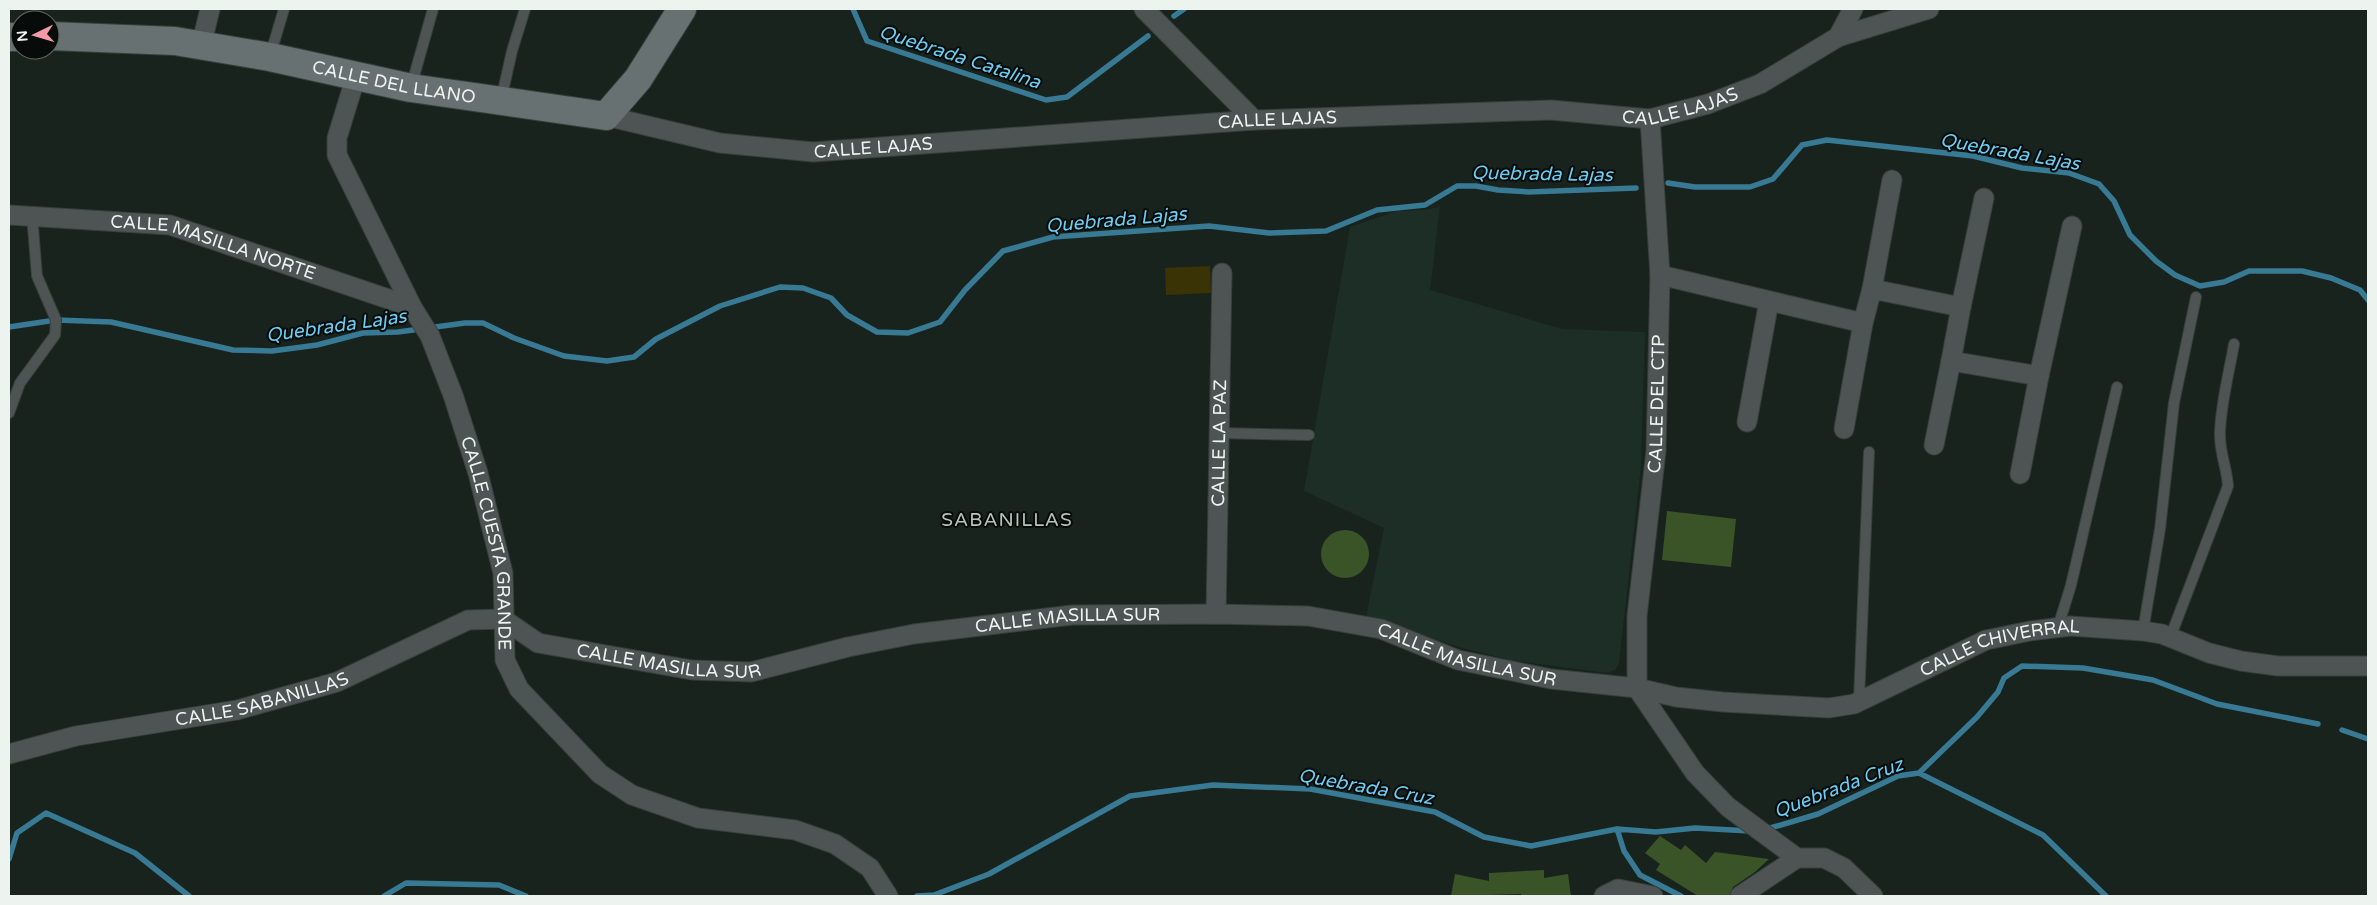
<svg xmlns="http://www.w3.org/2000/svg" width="2377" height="905" font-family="'Varela Round',sans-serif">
<rect width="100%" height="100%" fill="#18231e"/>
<!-- built -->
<path fill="#1c2e26" d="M1440,207L1430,290L1562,329L1645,332L1641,466L1619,663L1615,670L1607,673L1510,660L1459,647L1366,617L1384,528L1304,491L1350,227L1397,211L1425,210Z"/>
<!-- green -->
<path fill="#393305" d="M1210,266L1211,293L1166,295L1165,268Z"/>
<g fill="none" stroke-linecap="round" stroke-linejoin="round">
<!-- stream -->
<path stroke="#387993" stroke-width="5.5" d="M853,9L867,41L1046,100L1067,97L1148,36
M1174,16L1184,9
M1668,183L1695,187H1750L1773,179L1802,145L1827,140L1973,156L2022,168L2069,173L2099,184L2114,201L2130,235L2156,261L2175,275L2200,286L2224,282L2249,271H2302L2331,278L2360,290L2368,300
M9,327L56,320L111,322L233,350L272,351L317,345L363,333L398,332L465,323H483L514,338L564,356L607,361L634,357L656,339L720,306L780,287L803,288L831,298L847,315L877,332L908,333L940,322L965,290L1003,251L1053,237L1209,226L1269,233L1326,231L1377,210L1425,205L1457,186H1476L1498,190L1528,192L1636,188
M2342,730L2368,739
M1919,773L1977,717L1998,692L2004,678L2022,666L2083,668L2153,680L2217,704L2318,724
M1617,829L1624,851L1640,875L1681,896
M1767,829L1818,814L1898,776L1919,773L2043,835L2106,896
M9,859L17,833L46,813L135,853L189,896
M384,896L406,883L499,885L526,896
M917,896L934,895L989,874L1130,796L1213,785L1310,789L1435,812L1484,837L1531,846L1617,829L1656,832L1695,828L1750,831"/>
</g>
<!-- building -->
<path fill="#3a5427" d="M1667,511L1736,519L1731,567L1662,560Z
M1321 554a24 24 0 1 1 48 0a24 24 0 1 1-48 0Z
M1660,836L1681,850L1685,845L1706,863L1715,852L1769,859L1755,872L1733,887L1729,896H1698L1656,870L1660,864L1645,853Z
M1544,870V878L1568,874L1571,896H1521V894L1451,896L1455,874L1489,881V873Z"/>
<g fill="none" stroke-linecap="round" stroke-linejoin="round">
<!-- service casing -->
<g stroke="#36403b" stroke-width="12">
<path id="service" d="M270,56L284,9
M411,87L433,9
M501,100L512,51L525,9
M9,413L20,383L55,335L56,320L37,276L32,215
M1219,433L1309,435
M2058,627L2071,585L2117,387
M2143,631L2160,529L2174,403L2196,297
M2170,638L2228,486C2227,468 2219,451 2220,432C2221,403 2229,373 2234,344
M1859,701L1869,452"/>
</g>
<!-- minor casing -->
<g stroke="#36403b" stroke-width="21">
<g id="minor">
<path d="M1144,9L1254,120"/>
<path d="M1838,37L1853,9"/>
<path d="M201,46L210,9"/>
<path id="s1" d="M356,76L337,138V155L412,307L430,336L453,395L478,473L503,573L505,660L519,689L600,774L632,795L698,818L795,830L835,844L870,868L888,896"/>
<path id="s2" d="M606,116L720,143L813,152L1254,120L1551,110L1650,119L1708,104L1760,84L1838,37L1929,9"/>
<path id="s3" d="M9,215L170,225L412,307"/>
<path d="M1660,275L1863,323L1872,289L1961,307L1951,361L2039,376L2072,226"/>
<path d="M1872,289L1892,180"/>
<path d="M1961,307L1984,198"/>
<path d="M1747,422L1769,301"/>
<path d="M1844,429L1863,323"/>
<path d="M1934,445L1951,361"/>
<path d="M2020,474L2039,376"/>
<path id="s4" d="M1216,614L1222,273"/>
<path id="s5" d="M1637,688V616L1656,451L1660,275L1650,119"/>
<path d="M1637,688L1695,773L1728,807L1797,858H1824L1844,868L1873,896"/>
<path id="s6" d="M9,754L76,736L237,710L337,682L468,620L503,619L538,643L692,670L751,672L848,647L914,634L1072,615L1216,614L1308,616L1381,629L1458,660L1551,679L1637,688L1676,697L1723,702L1829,708L1854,704L1986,640L2030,631L2070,626L2143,631L2162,634L2209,653L2241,661L2278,666H2368"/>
<path d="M1604,896L1618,889L1653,896"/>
<path d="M1740,896L1797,858"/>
</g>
</g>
<!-- secondary casing -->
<g stroke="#36403b" stroke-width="30">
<g id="secondary">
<path id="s7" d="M50,36L175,41L270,57L411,88L606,116L638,79L682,9"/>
<path d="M9,37H20"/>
</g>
</g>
<!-- service -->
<use href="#service" stroke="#4e5454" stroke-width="10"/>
<!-- minor -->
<use href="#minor" stroke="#4e5454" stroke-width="19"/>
<!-- secondary -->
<use href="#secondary" stroke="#687171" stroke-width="28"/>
</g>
<g text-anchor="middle" stroke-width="4" stroke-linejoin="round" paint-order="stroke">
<!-- street labels -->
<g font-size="18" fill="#edf4f0" stroke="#070b09">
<text dy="6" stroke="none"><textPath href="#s7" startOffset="348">CALLE DEL LLANO</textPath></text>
<text dy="6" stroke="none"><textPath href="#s2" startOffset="1081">CALLE LAJAS</textPath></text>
<text dy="6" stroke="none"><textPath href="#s2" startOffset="676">CALLE LAJAS</textPath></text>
<text dy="6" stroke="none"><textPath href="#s2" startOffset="271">CALLE LAJAS</textPath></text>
<text dy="6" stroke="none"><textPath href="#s3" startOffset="208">CALLE MASILLA NORTE</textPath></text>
<text dy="6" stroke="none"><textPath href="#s5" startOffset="285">CALLE DEL CTP</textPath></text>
<text dy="6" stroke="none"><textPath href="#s4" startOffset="171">CALLE LA PAZ</textPath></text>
<text dy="6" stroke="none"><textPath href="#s1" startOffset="502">CALLE CUESTA GRANDE</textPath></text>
<text dy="6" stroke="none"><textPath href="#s6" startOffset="1096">CALLE MASILLA SUR</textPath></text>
<text dy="6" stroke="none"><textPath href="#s6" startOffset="2052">CALLE CHIVERRAL</textPath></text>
<text dy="6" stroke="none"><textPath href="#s6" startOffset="1501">CALLE MASILLA SUR</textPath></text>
<text dy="6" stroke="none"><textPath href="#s6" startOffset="691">CALLE MASILLA SUR</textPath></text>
<text dy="6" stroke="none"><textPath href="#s6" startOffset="259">CALLE SABANILLAS</textPath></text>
</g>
<!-- water labels -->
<g font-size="19" font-style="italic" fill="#6ccef5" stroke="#070b09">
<text transform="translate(960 56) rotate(18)" y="7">Quebrada Catalina</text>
<text transform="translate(2010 151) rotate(10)" y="7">Quebrada Lajas</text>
<text transform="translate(1542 173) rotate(1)" y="7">Quebrada Lajas</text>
<text transform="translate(1116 219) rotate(-5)" y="7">Quebrada Lajas</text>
<text transform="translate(336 325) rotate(-8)" y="7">Quebrada Lajas</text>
<text transform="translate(1366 786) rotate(10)" y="7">Quebrada Cruz</text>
<text transform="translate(1838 787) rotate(-21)" y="7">Quebrada Cruz</text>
</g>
<!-- neighbourhood labels -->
<g font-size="19" letter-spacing="1" fill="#b6c4bd" stroke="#070b09">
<text x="1007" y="526">SABANILLAS</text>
</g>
</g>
<!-- border -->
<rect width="2377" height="905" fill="none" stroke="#edf4f0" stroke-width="20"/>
<!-- north arrow -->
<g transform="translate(35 35) rotate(265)"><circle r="24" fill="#070b09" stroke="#636865"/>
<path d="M0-4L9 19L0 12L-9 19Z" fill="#f39aa9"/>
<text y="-8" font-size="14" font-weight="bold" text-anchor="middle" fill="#edf4f0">N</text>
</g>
</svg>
